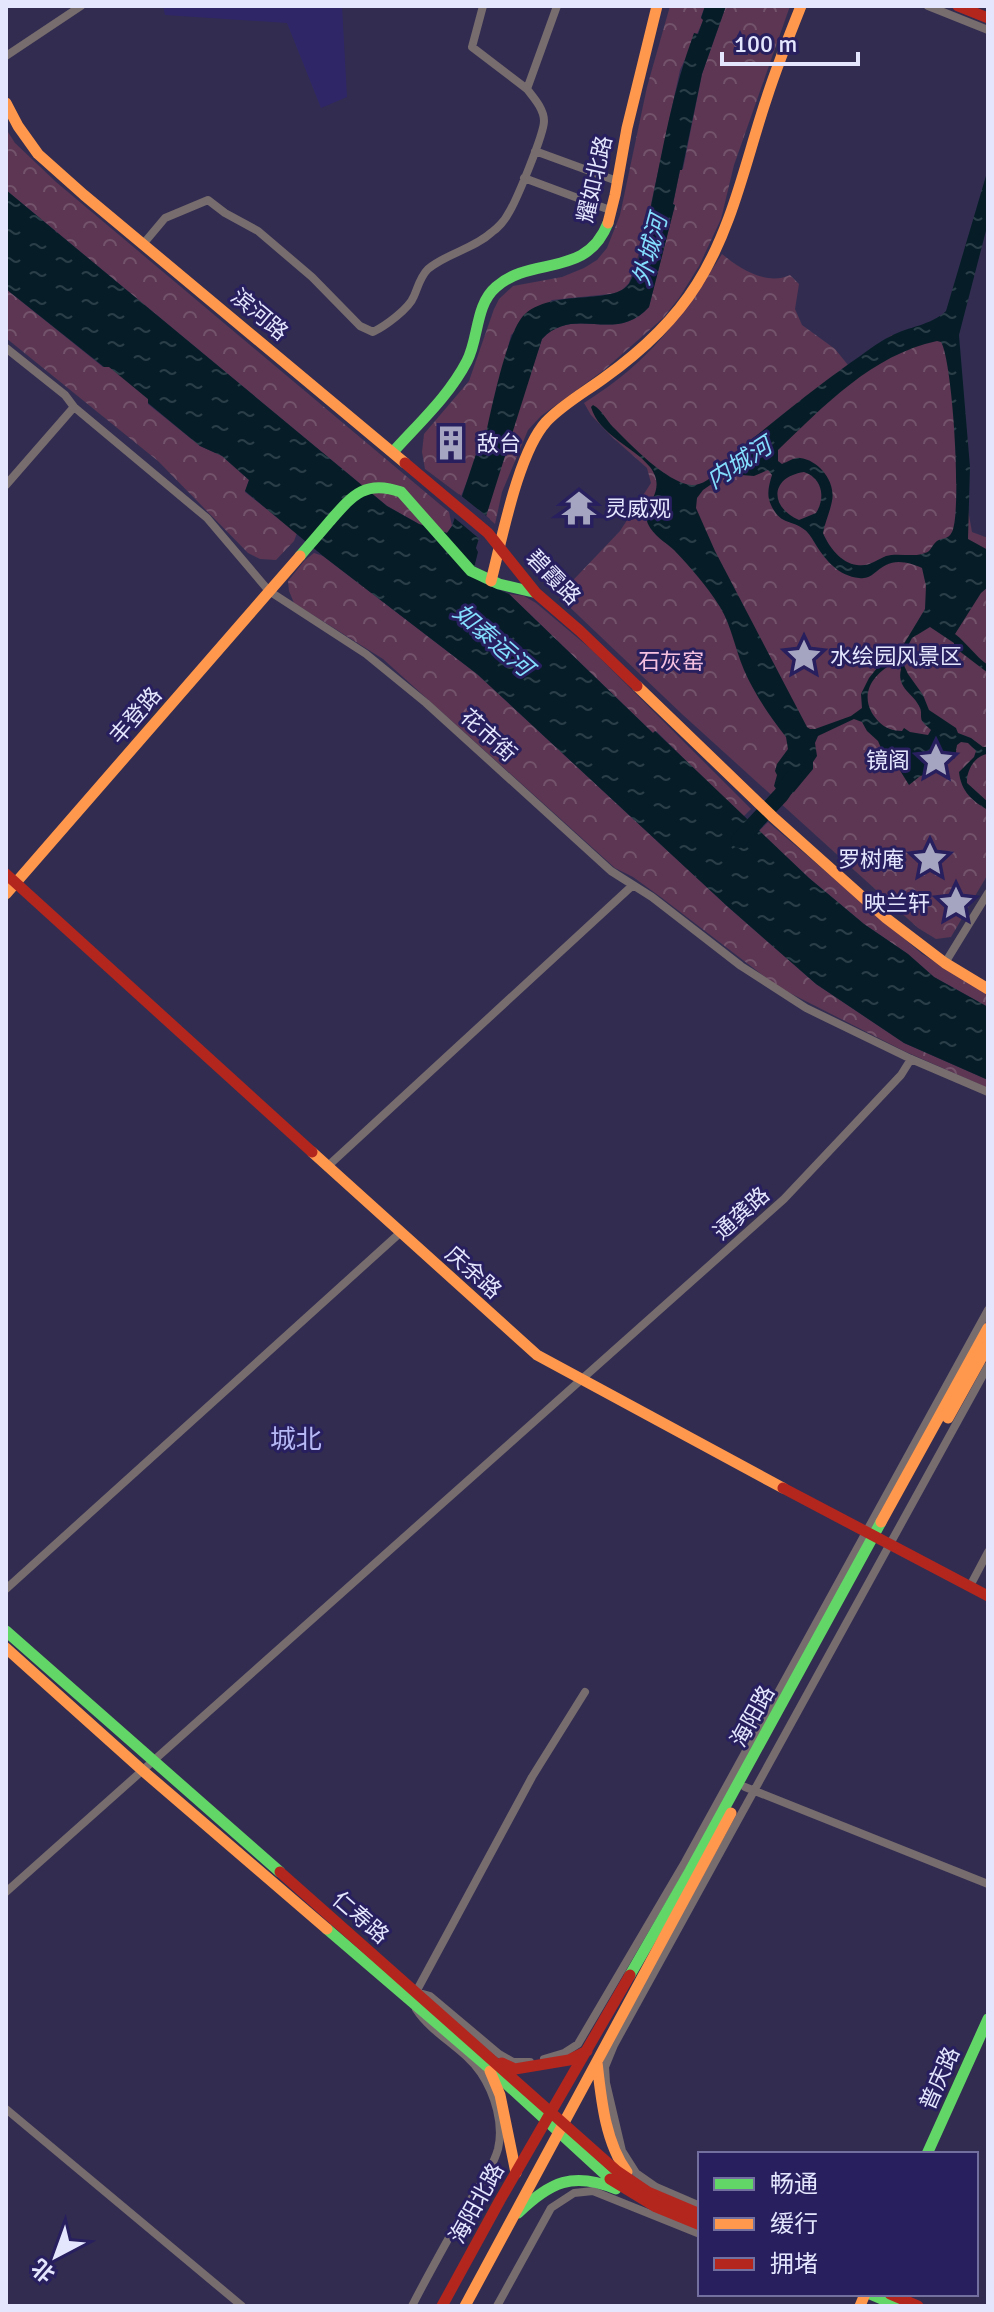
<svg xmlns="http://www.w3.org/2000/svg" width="994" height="2312" font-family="Signika,'Noto Sans SC',sans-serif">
<defs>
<pattern id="forest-crowns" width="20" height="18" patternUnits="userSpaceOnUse" patternTransform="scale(2)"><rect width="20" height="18" fill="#5c3652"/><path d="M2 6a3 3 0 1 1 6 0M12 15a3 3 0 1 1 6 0" fill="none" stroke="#73536c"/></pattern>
<pattern id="water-ripples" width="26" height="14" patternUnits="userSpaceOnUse" patternTransform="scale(2)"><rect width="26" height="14" fill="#061d28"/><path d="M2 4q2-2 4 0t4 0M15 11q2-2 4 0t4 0" fill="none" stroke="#2a3e48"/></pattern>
</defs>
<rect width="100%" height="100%" fill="#322d50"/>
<!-- built -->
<path fill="#2f2668" d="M163,6H342L347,97L321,108L287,23L165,15Z"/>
<!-- forest -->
<path fill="url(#forest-crowns)" d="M670,6H705L701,17L704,19L680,70L643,241L629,283L619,293L552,300L511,335L485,438L461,496L425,469L422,452L424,434L469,381L494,309L499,299L513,286L562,277L584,268L597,260L607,248L620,215L647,87Z
M726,6H790L734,165L721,219L699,266L679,298L663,318L604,370L541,416L528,430L502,492L495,524L486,516L506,447L542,339C575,304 615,345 649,307L675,205L673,204L680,170L683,169L702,74Z
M6,129L15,143L56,182L449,512L452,526L447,533L419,524L387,506L6,190Z
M722,254C740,269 767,286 790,275L799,284L795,309L802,325L835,349L848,365L892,335L953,337L966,499L972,532L988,538V874L951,937L936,939L918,928L683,715L558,596L620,531L651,483L647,468L611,436L591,415L584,403C651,361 680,319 722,254Z
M6,289L103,367L109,366L148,399V404L200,446L222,456L249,480L245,492L297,533L294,541L276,560L260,559L248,553L158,461L6,338Z
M314,553L323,556L477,674L727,906L816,984L904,1043L988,1080V1088L904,1051L778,987L662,898L633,877L615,868L383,659L294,603L289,591L288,581L305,560Z
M509,594L524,596L536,603L592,650L751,809L743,817L656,731L653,733Z
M768,822L922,954L988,994V1007L934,977L908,954L864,924L809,878L759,831Z"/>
<!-- water -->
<path fill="url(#water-ripples)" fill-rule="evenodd" d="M705,6H726L702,74L682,170H680L673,204L675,205L649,307C615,345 575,304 542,339L476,548L478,552L475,564L481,582L509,594L653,733L655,731L809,878L864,924L908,954L934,977L988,1007V1080L904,1043L816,984L727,906L477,674L323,556L245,491L249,480L222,456L200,446L148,403V399L109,367H104L6,289V190L387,506L419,524L447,533L452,526L480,442L485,438C491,411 506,335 523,316C551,287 616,307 630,282C642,260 645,230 651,206C663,148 673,89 694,33L698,34L703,20L701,18Z
M988,169V223L959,335L970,467L968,539L988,550V587L981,593L955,634C967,643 975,656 988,665V673L954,647V643L930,627L912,638L901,659L908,674L923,695L929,710L956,728L958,733L971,738L983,747H988V754C975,755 966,771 967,783L988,802V810C972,801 961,791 959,772L974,757L976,751L968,743L961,742L957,745L955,758L919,777L909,785L896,764L885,757L878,741L867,731L862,722L854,719L818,736L815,743L817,756L813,762V769L794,792L788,796L781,795L774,786L777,775L775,771L777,764L788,749L786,737C770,717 754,693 744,670C735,649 732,627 720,607C707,586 691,568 674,550C665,542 653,535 648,524C640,505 669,492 650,467C633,446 599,435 591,407L593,405C602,410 606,420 613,427C631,445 666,482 691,485C710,487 730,457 743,446C779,418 813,389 850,363C864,354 876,343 891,336C909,326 930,326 946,311ZM937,341L941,342C953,362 962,513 952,532C948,540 943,537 937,541C933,544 932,548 929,551C917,559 899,552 886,556C876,560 869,567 857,565C841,563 829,547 823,533C825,522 830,512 832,501C836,482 819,460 800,458C794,457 788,462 782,464L778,461V450C825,405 872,355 937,341ZM768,470L772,475C769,485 766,495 771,505C781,526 791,519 805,530C809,533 813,540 816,545C826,561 839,576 859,578C872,580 875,570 886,565C897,559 911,563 922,568L926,586L925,609L899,652L877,668L869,678L861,694L862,708L851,716L815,729H810L807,727L715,551L696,508L697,498L703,490L716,481L729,474L754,476ZM804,472C822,478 826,497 816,513L799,520C769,507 770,477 804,472ZM896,662L901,669C896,689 914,693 920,708C922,712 920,717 922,721C924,724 928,727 931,730L928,735L910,732L904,728L902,731C893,731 885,728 879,722C856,698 871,674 896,662Z"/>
<!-- pier -->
<path fill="#322d50" d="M459,494L490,519L482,541L451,515Z"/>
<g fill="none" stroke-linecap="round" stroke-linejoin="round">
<!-- river -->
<path stroke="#061d28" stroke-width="16" d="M739,840L781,795L794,776"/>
<!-- street -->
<path stroke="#776c6e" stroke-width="8" d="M483,6L472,47L527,89
M928,6L988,30
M6,56L81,6
M535,151L617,181
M524,178L610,210
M144,243L165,218L208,200L225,213L258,231L312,277L360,326L373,332C385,326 409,309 414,296C418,287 420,277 428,269C447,253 474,249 492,232C498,228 505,220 508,214C516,202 544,134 544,121C544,109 534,98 527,89L557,6
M6,348L65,395L74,407L207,518L269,591L366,654L426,703L611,871L652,897L741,966L806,1008L911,1059L988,1092
M6,485L74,407
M945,963L988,893
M329,1165L633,885
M970,1586L988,1552
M6,1589L401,1232
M745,1787L988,1884
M6,1892L784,1199L901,1075L911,1059
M544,2059L564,2053L578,2044L685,1862L988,1310
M530,2062H513L499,2054L430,1996L416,1992L532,1777L585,1692
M6,2109L242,2306
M700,2206L656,2187L636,2173L622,2151L606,2083L605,2067L614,2045L988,1366
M412,2306C429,2273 447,2241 465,2209C476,2190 492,2170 498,2149C504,2125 495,2094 481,2073C464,2048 433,2035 416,2009
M497,2306L551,2208L574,2193L593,2191L700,2234"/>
<!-- fast -->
<path stroke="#63d668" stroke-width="11" d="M393,452C419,423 449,396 467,361C479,338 475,305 496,287C532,255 586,279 608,223
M300,556C310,544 320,533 330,521C352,496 365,479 401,492L471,571L499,584L533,592
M6,1631L280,1872
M327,1929L488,2067L610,2179
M630,1975L690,1871L881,1522
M927,2154L988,2019
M518,2213C550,2182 573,2171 616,2189
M870,2294L898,2306"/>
<!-- slow -->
<path stroke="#ff974d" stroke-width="11" d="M6,103L18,126L38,154L84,195L405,463
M608,223L615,195L627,128L657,6
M491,581C502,539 518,453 546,422C563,404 585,392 604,378C639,353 674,321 697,284C733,227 746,159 767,97C777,66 789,36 801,6
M637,686L773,817L886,918L945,963L988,989
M6,894L300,556
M312,1152L537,1355L783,1488
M948,1418L988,1346
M881,1522L988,1328
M6,1648L142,1770L327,1929
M597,2062C601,2098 605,2142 627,2172
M490,2071L500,2095L516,2173
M465,2306L731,1813
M860,2306L865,2294"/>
<!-- jam -->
<path stroke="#b3261e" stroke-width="11" d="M958,6L988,18
M405,463L488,533L536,593L580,631L637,686
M6,874L312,1152
M783,1488L988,1596
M280,1872L617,2171L648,2192L700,2214
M502,2063L515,2069L569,2060L587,2051
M610,2179L656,2207L700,2225
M890,2294L918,2306
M442,2306L500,2200L630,1975"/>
</g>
<!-- icons -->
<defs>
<g id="building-bare" transform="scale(2.76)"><path d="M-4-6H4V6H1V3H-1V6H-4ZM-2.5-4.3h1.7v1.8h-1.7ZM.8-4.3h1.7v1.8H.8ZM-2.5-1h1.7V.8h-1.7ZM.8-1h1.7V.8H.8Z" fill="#a6a5c1" stroke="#271f5e" stroke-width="2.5" paint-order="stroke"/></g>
<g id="temple-bare" transform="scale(2.76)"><path d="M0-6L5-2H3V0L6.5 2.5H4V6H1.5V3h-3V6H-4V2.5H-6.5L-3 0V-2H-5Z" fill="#a6a5c1" stroke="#271f5e" stroke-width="2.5" paint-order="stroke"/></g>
<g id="sight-bare" transform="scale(2.76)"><path d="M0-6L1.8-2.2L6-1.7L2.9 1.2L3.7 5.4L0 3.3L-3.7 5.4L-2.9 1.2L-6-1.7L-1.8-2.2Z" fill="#a6a5c1" stroke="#271f5e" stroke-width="2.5" paint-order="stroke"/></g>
</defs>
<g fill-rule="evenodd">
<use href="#building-bare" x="451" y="443"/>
<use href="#temple-bare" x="579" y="508"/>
<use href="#sight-bare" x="804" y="656"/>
<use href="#sight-bare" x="936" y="760"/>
<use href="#sight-bare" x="930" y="859"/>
<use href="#sight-bare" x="956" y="903"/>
</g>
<g text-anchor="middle" stroke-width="6" stroke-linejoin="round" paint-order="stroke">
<!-- street labels -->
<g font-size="22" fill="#e4e6fe" stroke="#271f5e">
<text transform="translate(594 179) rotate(-77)" y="8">耀如北路</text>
<text transform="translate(260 314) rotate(40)" y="8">滨河路</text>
<text transform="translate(554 577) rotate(46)" y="8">碧霞路</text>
<text transform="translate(135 715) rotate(-49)" y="8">丰登路</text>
<text transform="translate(489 735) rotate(42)" y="8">花市街</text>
<text transform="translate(741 1213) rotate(-42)" y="8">通龚路</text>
<text transform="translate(474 1272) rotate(42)" y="8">庆余路</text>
<text transform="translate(752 1716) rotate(-61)" y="8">海阳路</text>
<text transform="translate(361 1917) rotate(41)" y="8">仁寿路</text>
<text transform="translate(939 2078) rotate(-66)" y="8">普庆路</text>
<text transform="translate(476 2203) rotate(-61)" y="8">海阳北路</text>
</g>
<!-- poi labels -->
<g font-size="22" fill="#e4e6fe" stroke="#271f5e" text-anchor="start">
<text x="477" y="451">敌台</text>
<text x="605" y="516">灵威观</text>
<text x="830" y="664">水绘园风景区</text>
<text x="910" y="768" text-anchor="end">镜阁</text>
<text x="904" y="867" text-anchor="end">罗树庵</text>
<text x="930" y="911" text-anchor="end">映兰轩</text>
</g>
<!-- park labels -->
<g font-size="22" fill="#f6c1e0" stroke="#271f5e">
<text x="671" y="669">石灰窑</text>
</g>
<!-- water labels -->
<g font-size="24" font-style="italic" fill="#83ddfc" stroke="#271f5e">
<text transform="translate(650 250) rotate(-75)" y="8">外城河</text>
<text transform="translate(739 463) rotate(-33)" y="8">内城河</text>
<text transform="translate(493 640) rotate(41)" y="8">如泰运河</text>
</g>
<!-- quarter labels -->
<g font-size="26" fill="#b6b8f6" stroke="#271f5e">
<text x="296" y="1448">城北</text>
</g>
</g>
<!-- border -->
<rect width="994" height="2312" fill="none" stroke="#e4e6fe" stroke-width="16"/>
<!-- legend -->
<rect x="698" y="2152" width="280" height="144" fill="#271f5e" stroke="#736f9e" stroke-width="2"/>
<rect x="714" y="2178" width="40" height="12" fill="#63d668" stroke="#736f9e" stroke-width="2"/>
<text x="770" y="2192" font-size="24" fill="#e4e6fe">畅通</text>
<rect x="714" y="2218" width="40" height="12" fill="#ff974d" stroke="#736f9e" stroke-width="2"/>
<text x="770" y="2232" font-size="24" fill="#e4e6fe">缓行</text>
<rect x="714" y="2258" width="40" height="12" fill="#b3261e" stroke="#736f9e" stroke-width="2"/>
<text x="770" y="2272" font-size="24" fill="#e4e6fe">拥堵</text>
<!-- north arrow -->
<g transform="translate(56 2256) rotate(221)" stroke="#271f5e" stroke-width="6" paint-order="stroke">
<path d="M0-6L14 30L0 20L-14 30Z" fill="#e4e6fe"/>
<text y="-12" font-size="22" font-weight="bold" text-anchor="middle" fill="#e4e6fe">北</text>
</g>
<!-- scale -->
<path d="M722 52v12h136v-12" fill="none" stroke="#e4e6fe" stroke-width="4"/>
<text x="734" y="52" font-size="24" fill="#e4e6fe" stroke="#271f5e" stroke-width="6" paint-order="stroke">100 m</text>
</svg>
